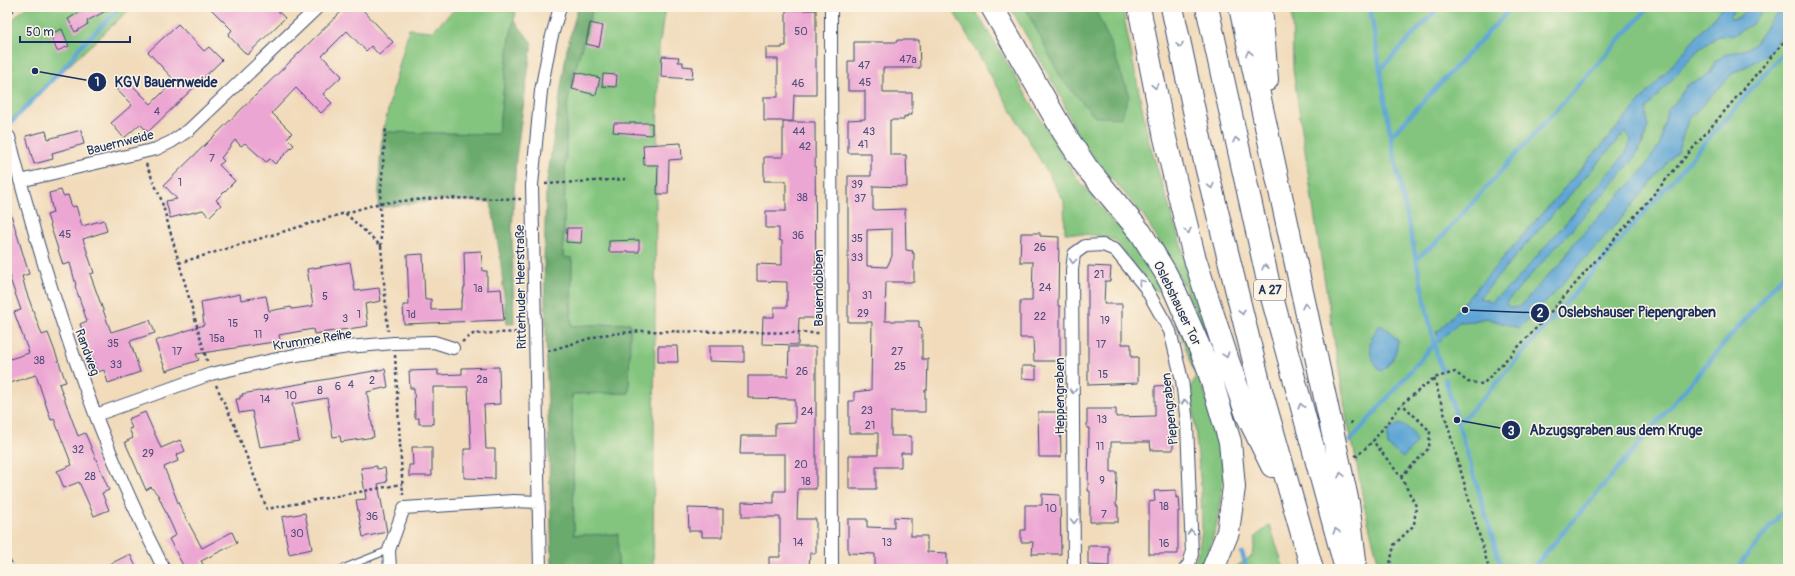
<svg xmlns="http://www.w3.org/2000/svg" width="1795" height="576" font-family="Pangolin,sans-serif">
<rect width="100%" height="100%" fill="#fcf5e5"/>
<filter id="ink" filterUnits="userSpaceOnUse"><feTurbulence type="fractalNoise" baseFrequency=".025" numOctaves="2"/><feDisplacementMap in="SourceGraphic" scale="8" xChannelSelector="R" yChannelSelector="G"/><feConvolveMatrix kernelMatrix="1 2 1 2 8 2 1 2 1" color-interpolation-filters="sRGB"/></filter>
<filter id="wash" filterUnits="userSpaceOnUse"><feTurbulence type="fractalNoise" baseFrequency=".012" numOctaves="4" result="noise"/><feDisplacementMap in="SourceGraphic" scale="16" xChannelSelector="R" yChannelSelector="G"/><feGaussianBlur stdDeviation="0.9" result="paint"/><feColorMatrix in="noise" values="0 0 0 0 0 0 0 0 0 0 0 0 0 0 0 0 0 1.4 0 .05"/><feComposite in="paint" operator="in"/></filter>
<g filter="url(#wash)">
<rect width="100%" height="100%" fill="#f1dbbb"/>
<!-- green -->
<path fill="#83c57e" stroke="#4f7a6e" d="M26,7H132L7,123V25Z
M457,7H494L496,9L516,12L510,37L498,134L383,132L393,89L409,29L432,31Z
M593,7H665L659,48L656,197L653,569H618L617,534L574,535L572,394L629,393L630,323L571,326L572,259L563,258L567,105L575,70Z
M951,7H973L1076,177L1114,223L1133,235L1160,279L1194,360L1218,437L1223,473L1221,503L1216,527L1208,553L1199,569H1192L1198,552L1202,530L1201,487L1191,387L1196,377L1181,335L1165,297L1147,284L1115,240L1094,235L1065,233L1064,201Z
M1010,7H1122L1149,142L1215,354L1182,281L1144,216L1100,165L1077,135L1060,95Z
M1292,7H1723L1440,330L1436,331L1439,342L1459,322L1474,321L1486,318L1519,328L1625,214L1678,150L1688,120L1732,74L1756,61L1770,51L1788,25V569H1380L1364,505L1355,454L1347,420L1317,233L1293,69Z
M1737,7H1751L1737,18L1732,19L1729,16Z
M1767,7H1784L1768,24L1754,45L1746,49L1724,55L1715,61L1712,71L1701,79L1688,84L1675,103L1667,111L1660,144L1641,173L1574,243L1561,264L1546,277L1520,307L1511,308L1504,304L1520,287L1642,145L1648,126L1645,109L1698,50L1718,36L1734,35L1752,24Z
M1626,131L1631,141L1626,153L1513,284L1492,302L1479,298Z
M1270,525L1284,569H1233L1253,555L1256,536Z"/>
<!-- forest -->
<path fill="#6aaa6d" stroke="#426c66" d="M578,7H593L575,70L567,105L563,257L572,258L571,326L630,323L629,393L572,394L574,535L618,534V569H552L544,261L546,188L567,48Z
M1025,7H1094L1111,45L1129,96L1121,118L1095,117L1061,78Z
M514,20L532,43L516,158L512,231L514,324H507L500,256L491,202L436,200L378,208L381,145L383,132L498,134L510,37Z"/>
<!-- water -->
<path fill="#5ea6d5" stroke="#3c6a9a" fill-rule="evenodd" d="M1723,7H1737L1729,16L1732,19L1738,18L1751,7H1767L1752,24L1734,35L1718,36L1698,50L1646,109L1648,126L1642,145L1631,163L1505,304L1511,308L1520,307L1546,277L1561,264L1574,243L1641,173L1660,144L1667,111L1675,103L1688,84L1701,79L1711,72L1715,61L1724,55L1746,49L1754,45L1768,24L1784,7H1788V25L1770,51L1756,61L1732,74L1688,120L1678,150L1625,214L1546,302L1519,328L1486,318L1474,321L1459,322L1439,342L1436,331L1440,330ZM1626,131L1631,141L1626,153L1513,284L1492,301L1479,298Z
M1380,325L1390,331L1398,341C1396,354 1393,363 1381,371C1367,356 1366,341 1380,325Z
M1400,424C1409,429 1415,432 1416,443L1403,458L1388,446L1387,437L1390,429Z"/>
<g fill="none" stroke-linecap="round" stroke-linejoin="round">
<!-- stream -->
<path stroke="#5ea6d5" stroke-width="4.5" d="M1370,7L1393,150L1434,344L1442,370
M1380,70L1439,7
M7,127L68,63L79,48L121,7
M1391,136L1512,7
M1416,259L1437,242L1649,7
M1445,379L1502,569
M1457,420L1463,419L1486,395L1788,47
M1350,441L1442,335
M1242,553L1247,569
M1532,569L1788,269
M1736,569L1788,505"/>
</g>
<g id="blocks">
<!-- building -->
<path fill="#eca6d3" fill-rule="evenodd" d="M88,7H113L87,21L88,24L75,32L68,19Z
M209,7H274L285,18L247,55L228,35L232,30Z
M346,7H360L393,42L379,55L371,46L366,51L347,31L322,56L342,76L323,94L332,103L321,113L296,88L272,113L292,133L287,138L294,145L275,164L270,159L266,162L245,143L241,146L235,140L221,158L224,161L219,165L235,181L216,200L221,205L209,217L203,210L170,218L166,201L177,199L164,185Z
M786,10H816V95H794L793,121H764V97H778V59H766V48H782V46H786Z
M590,23L603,26L599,47L586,44Z
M178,24L204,51L209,47L222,60L148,132L140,124L124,138L111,123L132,105L116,89L126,79L151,104L171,84L174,80L148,52Z
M62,29L69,46L57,51L50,34Z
M897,40H919L920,68H883V93H912V115H907V117L904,116V120H890V155H906L907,187L873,186V210L905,209L906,250L913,251L912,253H914V282H886L885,321H919V328L922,329V359H928L927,390H925V412H891V436H911V453H901V467H876V489H849V455H878V433H849V401H854V392L871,390L872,322H848V176H871V153H848V120L865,119V91H848V61H854V42H897ZM892,229V256L887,267L867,266V230Z
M662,56L679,57L678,62H683V66L693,67L692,79L661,77Z
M576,72L600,78L596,95L572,89Z
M603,74L617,75L616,87L602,86Z
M783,122H815L816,318H799L798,345L762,344L763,317H774V307H787V282L757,281V264L782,265V241L779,240V228H766V211H786V181H764V157H783Z
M614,123H652V135L613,132Z
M81,130L84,144L52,153L53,159L34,164L26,136L46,131L48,139Z
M681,143L682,159L669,160L668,194H657L658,165H644L643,145Z
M61,190L63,196L68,195L72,207L76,206L82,226L104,220L107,231L83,239L94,273L90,274L111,332L150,320L155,333L130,341L140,372L108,383L104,370L97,372L92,357L80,324L87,321L75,286L76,285L70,263L63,265L47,215L53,213L49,193Z
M10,211L29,274L22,276L26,291L42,335L48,333L57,357L66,382L59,384L78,436L85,433L109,490L102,493L109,510L94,516L79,482L64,488L57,471L72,465L54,419L51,420L36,375L7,384V360L29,353L14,312L21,310L10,279H11L7,264V212Z
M567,228H582L581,243L566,242Z
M1021,233H1040V236L1059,237L1058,306H1060V361H1034L1033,338H1020V301H1032L1033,262H1020Z
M639,240V252H609V241Z
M481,251L483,271H487V290L501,289L504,320L404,324L403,305H409L407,255L423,254L425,300L431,299V310L461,309V301H462L464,287H465L464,252Z
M350,262L355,291L379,288L381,301L365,304L368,326L314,334L313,329L279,335L280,341L196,354L199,360L166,371L155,341L204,325L201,302L240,294L241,300L266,296L269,311L291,307L292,309L313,306L307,269Z
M1088,266L1111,267L1110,281H1105L1104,304H1122V344H1131V357H1138V383L1088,385Z
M658,346H677L678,362H658Z
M709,346H744V362L709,361Z
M789,347H816V489H798L797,519H816V553H810L809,569H769V557H780V517H742V502L774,503V491H785V454H740L741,436H775V424L795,423V399L748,398V376H788Z
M1022,366H1036V379L1022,378Z
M499,367L500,404L484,405L486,449H495V479L464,478V449H471L468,387H433V424H419V418H415L414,388H410L409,371L438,370V375L462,374V368Z
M385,369L388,387L367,392L374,437L341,442L340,436L333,437L327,398L292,404L299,441L292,442L260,447L252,411L239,413L236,399H240V396H243L242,394Z
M1172,385L1173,450H1151L1150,442H1111V472H1117L1116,506H1118V522H1090V491H1088L1089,428H1087V409H1116V417L1155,416V386Z
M145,412L161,448L180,440L185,451L176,455L178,461L164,467L179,505L202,548L232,532L237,543L201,561L206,569H185L169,539L176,535L158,495L151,487L146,490L125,442L133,438L129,429L132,428L128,419Z
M1038,412H1060L1061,457H1039Z
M412,447H432V476H409V465H413Z
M377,466V469L385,468L387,482L378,484L387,532L363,537L356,500L366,499L361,468Z
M1176,490V498L1179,497L1180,511H1178V554H1149V502L1155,501L1154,491Z
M1042,494L1060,495L1061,554H1032L1033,542H1021V530H1025V505H1042Z
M688,508L723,509V537H702V531H689Z
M305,513L312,549L289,554L282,517Z
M894,517L911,518V536H927V552L947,553V569H875V554L848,553V519H867V527L894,528Z
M1088,546H1109V566L1088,565Z
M130,554L137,569H100Z"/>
</g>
</g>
<g filter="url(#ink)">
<use href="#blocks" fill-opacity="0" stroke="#3b496c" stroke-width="1"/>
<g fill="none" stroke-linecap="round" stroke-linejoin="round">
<!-- lane casing -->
<g stroke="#3b496c" stroke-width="8">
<path id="lane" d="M341,569L389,550"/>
</g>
<!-- street casing -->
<g stroke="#3b496c" stroke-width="14">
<path id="street" d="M831,7L832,569
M9,137C46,285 94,433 164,569
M20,181L156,149L171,142L189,130L318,7
M96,415L211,374L290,356L348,347L394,343L434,342L453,348
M390,569L389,550L404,508L513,501L539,502
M540,569L532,185L541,91L550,43L560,7
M1074,569L1072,270L1074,254L1085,246L1103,245L1115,250L1145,287L1170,331L1182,380L1187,424L1192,554L1189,564L1185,569"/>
</g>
<!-- highway casing -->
<g stroke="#3b496c" stroke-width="24">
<path id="highway" d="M992,7L1064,133L1087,168L1141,233L1165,272L1175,291L1207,365L1230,442L1234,487L1228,532L1213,569
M1139,7L1165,138L1194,256L1228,361L1247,415L1272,466
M1172,7L1205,162L1261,390L1312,569
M1207,7L1270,290L1346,569
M1240,7L1348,503L1355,560
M1261,7L1267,80"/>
</g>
<!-- path -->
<path stroke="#3b496c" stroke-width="2.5" stroke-dasharray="3 3" stroke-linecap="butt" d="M7,16L17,7
M146,164L161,199L207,361
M545,184L627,179
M346,213L380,203L437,198L521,199
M381,246L380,203L386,126
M179,263L345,213L381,246L388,331
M462,342L473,334L523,332
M548,351L601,335L642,331L820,333
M395,355L403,495
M1434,378L1489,569
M216,385L234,424L267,509L402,484
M1350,424L1352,419
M1355,455L1357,456L1373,441
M1401,477L1429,448L1430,431L1402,404
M7,555L14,569
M1391,569L1390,564L1394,545L1414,525L1416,506L1401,477L1373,441L1402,404L1434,378L1455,372L1468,382L1483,384L1540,324L1647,202L1788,37"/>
<!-- lane -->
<use href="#lane" stroke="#fff" stroke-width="6"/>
<!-- street -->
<use href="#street" stroke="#fff" stroke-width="12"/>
<!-- highway -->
<use href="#highway" stroke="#fff" stroke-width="22"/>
</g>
<!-- one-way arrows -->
<defs><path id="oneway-chevron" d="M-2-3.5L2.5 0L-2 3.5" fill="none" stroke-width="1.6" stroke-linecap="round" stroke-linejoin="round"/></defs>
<g stroke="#8d97ae">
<use href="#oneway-chevron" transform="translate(1180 45) rotate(78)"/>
<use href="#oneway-chevron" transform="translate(1249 53) rotate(-101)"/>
<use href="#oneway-chevron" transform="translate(1155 86) rotate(79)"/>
<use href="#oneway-chevron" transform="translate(1236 140) rotate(-102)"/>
<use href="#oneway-chevron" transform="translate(1211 186) rotate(76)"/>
<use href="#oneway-chevron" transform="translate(1188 231) rotate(76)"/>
<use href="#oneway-chevron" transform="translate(1073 261) rotate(95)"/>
<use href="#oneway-chevron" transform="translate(1265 267) rotate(-103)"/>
<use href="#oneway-chevron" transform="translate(1141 282) rotate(-128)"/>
<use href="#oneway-chevron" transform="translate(1305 306) rotate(-103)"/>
<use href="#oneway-chevron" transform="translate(1242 312) rotate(76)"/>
<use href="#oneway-chevron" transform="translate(1226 355) rotate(72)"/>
<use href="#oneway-chevron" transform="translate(1073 391) rotate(90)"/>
<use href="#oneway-chevron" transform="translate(1185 402) rotate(-95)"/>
<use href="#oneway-chevron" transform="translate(1301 406) rotate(-105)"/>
<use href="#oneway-chevron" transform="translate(1341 475) rotate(-103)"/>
<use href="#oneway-chevron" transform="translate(1074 521) rotate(90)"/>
<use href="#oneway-chevron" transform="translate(1336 531) rotate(-106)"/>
<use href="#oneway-chevron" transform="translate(1191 532) rotate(-92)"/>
</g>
</g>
<g text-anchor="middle" stroke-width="3" stroke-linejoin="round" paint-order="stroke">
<!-- number labels -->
<g font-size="11" fill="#4f4d7b">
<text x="801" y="35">50</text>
<text x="908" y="63">47a</text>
<text x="864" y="69">47</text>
<text x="865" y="86">45</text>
<text x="798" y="87">46</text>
<text x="157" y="115">4</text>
<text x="799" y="135">44</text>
<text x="869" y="135">43</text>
<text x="863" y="148">41</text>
<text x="805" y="150">42</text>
<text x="212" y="162">7</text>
<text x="180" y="186">1</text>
<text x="857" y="188">39</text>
<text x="802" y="201">38</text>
<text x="860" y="202">37</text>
<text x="65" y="238">45</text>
<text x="798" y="239">36</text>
<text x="857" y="242">35</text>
<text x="1040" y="251">26</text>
<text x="857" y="261">33</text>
<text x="1099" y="278">21</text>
<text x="1045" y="291">24</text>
<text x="478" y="292">1a</text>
<text x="867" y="299">31</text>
<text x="325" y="300">5</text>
<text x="863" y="317">29</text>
<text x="359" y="318">1</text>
<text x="411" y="318">1d</text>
<text x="1040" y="320">22</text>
<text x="266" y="322">9</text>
<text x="345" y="322">3</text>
<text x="1105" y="324">19</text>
<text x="233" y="327">15</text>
<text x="258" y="338">11</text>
<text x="217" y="342">15a</text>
<text x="113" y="347">35</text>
<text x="1101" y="348">17</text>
<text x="177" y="355">17</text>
<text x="897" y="355">27</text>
<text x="39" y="364">38</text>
<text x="116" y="368">33</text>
<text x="900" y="370">25</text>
<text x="802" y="375">26</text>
<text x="1103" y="378">15</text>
<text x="482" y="383">2a</text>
<text x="372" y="384">2</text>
<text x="351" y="388">4</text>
<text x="338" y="390">6</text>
<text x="320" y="394">8</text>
<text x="291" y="399">10</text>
<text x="265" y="403">14</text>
<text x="867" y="414">23</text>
<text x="807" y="415">24</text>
<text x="1102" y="423">13</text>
<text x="870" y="429">21</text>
<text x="1100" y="450">11</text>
<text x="78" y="453">32</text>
<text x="148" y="457">29</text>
<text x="801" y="468">20</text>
<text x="90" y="480">28</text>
<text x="1102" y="484">9</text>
<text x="806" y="485">18</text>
<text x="1164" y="510">18</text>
<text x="1051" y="512">10</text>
<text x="1104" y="518">7</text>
<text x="372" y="520">36</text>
<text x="297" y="537">30</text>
<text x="798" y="546">14</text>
<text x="887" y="546">13</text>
<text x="1164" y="547">16</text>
</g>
<!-- shield labels -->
<rect fill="#fcf5e5" stroke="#5e6a86" stroke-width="1" x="1254" y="280" width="32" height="20" rx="3"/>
<g font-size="12" font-weight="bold" fill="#1b2f5e">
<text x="1270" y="294">A 27</text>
</g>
<!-- street labels -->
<g font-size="13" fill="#1b2f5e" stroke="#fcf5e5">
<text transform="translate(120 142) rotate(-14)" y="5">Bauernweide</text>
<text transform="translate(520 287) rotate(-91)" y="5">Ritterhuder Heerstraße</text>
<text transform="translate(818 288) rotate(-90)" y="5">Bauerndobben</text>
<text transform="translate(1178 303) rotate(64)" y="5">Oslebshauser Tor</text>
<text transform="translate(312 339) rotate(-9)" y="5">Krumme Reihe</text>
<text transform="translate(88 352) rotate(70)" y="5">Randweg</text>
<text transform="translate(1059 396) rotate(-90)" y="5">Heppengraben</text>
<text transform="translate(1169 409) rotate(-96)" y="5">Piepengraben</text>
</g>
</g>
<!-- callouts -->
<path fill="none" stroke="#1b2f5e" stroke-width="1.5" d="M35 71L97 82M1465 310L1540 313M1457 420L1511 430"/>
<g fill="#1b2f5e" stroke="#fcf5e5" stroke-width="1.5">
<circle cx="35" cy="71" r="4"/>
<circle cx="1465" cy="310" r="4"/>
<circle cx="1457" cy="420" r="4"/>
<circle cx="97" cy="82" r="10"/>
<circle cx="1540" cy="313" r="10"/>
<circle cx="1511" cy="430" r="10"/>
</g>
<g font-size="12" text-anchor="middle" font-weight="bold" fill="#fff">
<text x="97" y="86">1</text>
<text x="1540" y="317">2</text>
<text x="1511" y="435">3</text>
</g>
<g font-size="14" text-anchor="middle" font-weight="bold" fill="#1b2f5e" stroke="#fcf5e5" stroke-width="3" stroke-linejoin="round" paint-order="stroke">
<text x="166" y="87">KGV Bauernweide</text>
<text x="1637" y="317">Oslebshauser Piepengraben</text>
<text x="1616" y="435">Abzugsgraben aus dem Kruge</text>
</g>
<!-- margin -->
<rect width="1795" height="576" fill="none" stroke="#fcf5e5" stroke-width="24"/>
<!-- scale -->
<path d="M20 36v6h110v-6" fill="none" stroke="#1b2f5e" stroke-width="2"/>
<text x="26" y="36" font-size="12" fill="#1b2f5e" stroke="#fcf5e5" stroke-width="3" paint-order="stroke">50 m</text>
</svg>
